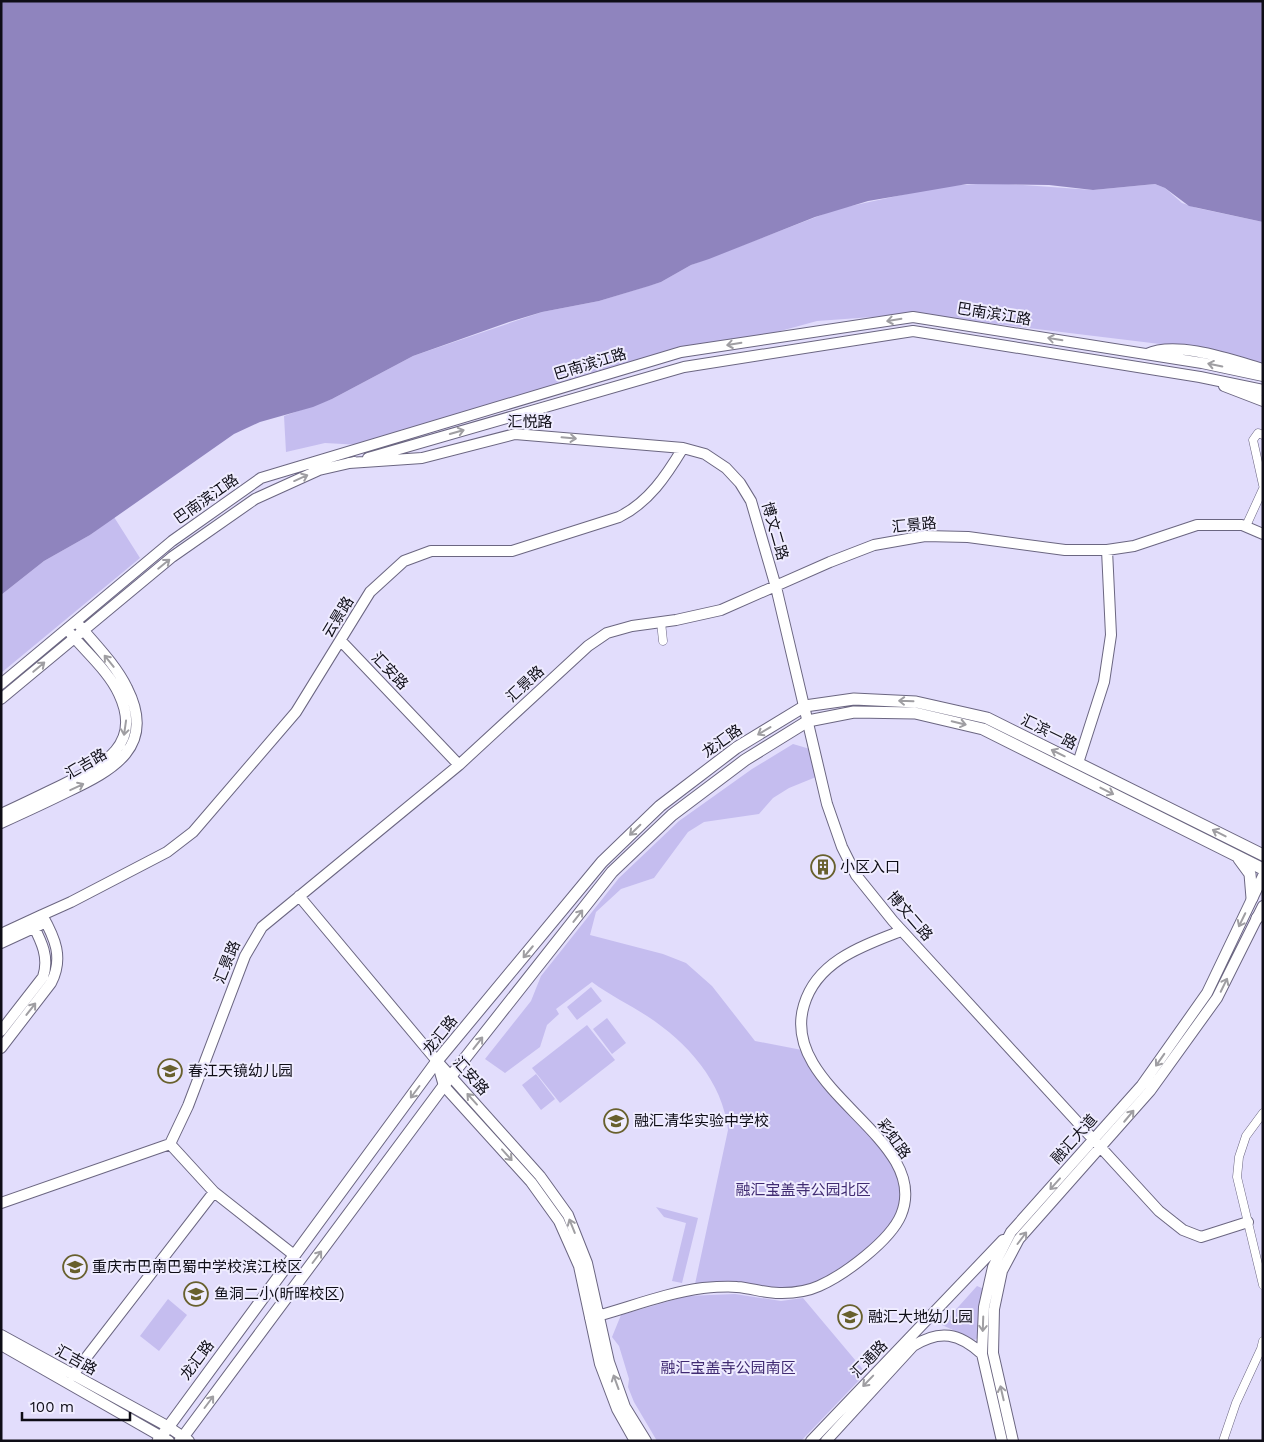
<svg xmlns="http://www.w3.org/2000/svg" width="1264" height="1442" font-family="'Work Sans','Noto Sans SC',sans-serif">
<rect width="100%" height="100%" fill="#e2ddfc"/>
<!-- green -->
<path fill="#c5bdef" d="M995,183L1093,190L1155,184L1165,188L1182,203L1197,208L1263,222V364L1160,344L914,314L817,321L361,445L325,443L286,452L284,416L332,399L413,356L542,312L599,301L661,282L691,265L837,209L943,186Z
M114,517L140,558L1,673V595L44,561L90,535Z
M793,744L810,749L816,777L789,788L773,798L759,814L704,822L688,832L654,878L621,889L596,912L590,935L663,954L686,963L712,986L755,1041L802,1050L806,1060C827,1084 900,1159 902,1187C905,1231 840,1278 801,1288C778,1294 721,1286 695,1284L728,1130C723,1082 687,1042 647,1016C629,1004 609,995 592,982L556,1009L559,1014L547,1025L540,1047L505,1073L485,1059L531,1001L541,976L619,878L679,821L752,769Z
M591,987L602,1001L577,1020L567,1007Z
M607,1018L626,1043L612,1054L593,1029Z
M587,1025L615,1060L560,1103L532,1068Z
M536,1074L555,1099L541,1110L522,1085Z
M656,1207L698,1218L682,1283L672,1281L686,1223L664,1217Z
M977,1286L984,1289L978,1337L975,1340L942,1325Z
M735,1294L781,1301L803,1298L866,1373L801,1441H657L634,1402L628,1387L629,1379L619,1346L612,1337L621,1315L687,1296Z
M168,1299L187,1315L159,1351L140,1336Z"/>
<!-- water -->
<path fill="#8f84be" d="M1,1H1263V222L1189,206L1165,188L1155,184L1093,190L1049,185L967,184L868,201L815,217L709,259L691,265L661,282L649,286L599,301L542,312L509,322L413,356L332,399L313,407L260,422L234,434L90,535L44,561L1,595Z"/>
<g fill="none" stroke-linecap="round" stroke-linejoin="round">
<!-- street casing -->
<g stroke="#6b6681" stroke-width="9">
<path id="street" d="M1263,435L1258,433L1253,440L1263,485
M1246,526L1263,489
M661,622L663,641
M1263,1113L1246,1136L1239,1157L1237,1177L1263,1285
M1223,1441L1236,1403L1261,1349L1263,1341"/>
</g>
<!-- secondary casing -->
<g stroke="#6b6681" stroke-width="12">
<path id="secondary" d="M1147,354C1176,340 1232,360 1263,369
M1224,386L1263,401
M368,458L684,367L913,331L1200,377L1263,390
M349,463L422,458L515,434L683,448L705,454L726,468L740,483L751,501L776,587L827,804L842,847L856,875L893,921L1159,1211L1183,1230L1201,1237L1248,1222
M341,641L459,765
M1,684L172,541L261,478L681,352L913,317L1202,363L1263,376
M1,699L172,557L255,499L319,470L354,462
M1078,763L1104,682L1111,635L1107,550
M1,814C21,805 41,795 60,786C100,766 144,747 119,694C109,672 87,653 71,634
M1,823C23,813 45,803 67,792C113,770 157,747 127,688C116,665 95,644 79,625
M299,896L437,1061L540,1176L568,1215L587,1263L609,1362L625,1407L646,1441
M42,915L71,902L167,852L193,832L296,712L370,592L404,561L431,551H512L619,517C649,502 666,476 683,448
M1,934L42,915C55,938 64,958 51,983L1,1048
M1,943L40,925
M1,1031L43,977C50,956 40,939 31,921
M438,1065L444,1086L531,1182L559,1221L579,1266L600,1364L617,1409L635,1441
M170,1144L214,1192L294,1255
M1,1203L170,1144L188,1106L245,956L262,927L459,765L588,646L607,633L632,626L676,620L721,610L830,562L874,545L925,536L968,537L1065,550H1107L1134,546L1197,525H1242L1263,534
M590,1318C628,1308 665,1293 703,1288C714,1287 727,1286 737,1287C752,1288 767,1294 782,1293C794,1293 808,1291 819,1286C844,1275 890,1241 901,1215C933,1138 778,1090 804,1005C817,961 862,946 901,931
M1,1335L167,1426L189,1441
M1,1345L169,1441
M72,1376L214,1192
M811,1441L1003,1240
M826,1441L913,1346C940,1329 959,1333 982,1354
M1002,1441L982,1354L984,1307L993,1267L1011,1232L1142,1085L1207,993L1263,876
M1013,1441L993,1353L994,1309L1002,1271L1019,1239L1150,1091L1217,998L1263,906"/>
</g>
<!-- primary casing -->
<g stroke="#6b6681" stroke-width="13">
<path id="primary" d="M1239,859L1250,874L1252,898
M1257,918L1263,913
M158,1441L437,1061L602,862L660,806L736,748L805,706L854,699L916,702L987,718L1263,855
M180,1441L451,1076L612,872L672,815L745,760L808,721L854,712L915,713L983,729L1263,869"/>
</g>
<!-- street -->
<use href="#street" stroke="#fff" stroke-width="8"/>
<!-- secondary -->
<use href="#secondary" stroke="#fff" stroke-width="10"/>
<!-- primary -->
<use href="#primary" stroke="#fff" stroke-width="11"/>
</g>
<!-- one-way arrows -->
<defs><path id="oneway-shaft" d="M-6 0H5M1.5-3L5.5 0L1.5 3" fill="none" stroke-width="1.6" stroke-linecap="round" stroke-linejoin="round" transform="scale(1.25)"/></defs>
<g stroke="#9f9ea2">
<use href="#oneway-shaft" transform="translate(894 320) rotate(171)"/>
<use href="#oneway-shaft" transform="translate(1055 339) rotate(-171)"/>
<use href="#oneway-shaft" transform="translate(734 344) rotate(171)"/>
<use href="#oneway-shaft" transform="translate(1215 365) rotate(-168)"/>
<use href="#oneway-shaft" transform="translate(457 432) rotate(-16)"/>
<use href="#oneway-shaft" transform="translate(569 438) rotate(5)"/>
<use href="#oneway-shaft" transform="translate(301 478) rotate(-24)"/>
<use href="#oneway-shaft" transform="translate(164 564) rotate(-39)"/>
<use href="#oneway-shaft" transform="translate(109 661) rotate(-129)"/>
<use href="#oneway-shaft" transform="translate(39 667) rotate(-40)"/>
<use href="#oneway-shaft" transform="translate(906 701) rotate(-178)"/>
<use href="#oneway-shaft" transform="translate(959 723) rotate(13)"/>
<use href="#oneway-shaft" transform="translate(125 728) rotate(98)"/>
<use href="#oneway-shaft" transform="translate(764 731) rotate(149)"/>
<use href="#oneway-shaft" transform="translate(1058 753) rotate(-154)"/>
<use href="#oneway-shaft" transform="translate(77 787) rotate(-25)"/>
<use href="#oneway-shaft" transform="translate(1107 791) rotate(27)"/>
<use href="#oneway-shaft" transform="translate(635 830) rotate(136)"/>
<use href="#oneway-shaft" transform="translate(1219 833) rotate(-153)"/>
<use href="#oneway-shaft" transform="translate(578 916) rotate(-52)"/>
<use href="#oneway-shaft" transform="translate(1242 920) rotate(116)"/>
<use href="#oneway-shaft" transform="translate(528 952) rotate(130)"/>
<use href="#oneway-shaft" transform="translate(1224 985) rotate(-64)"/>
<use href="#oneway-shaft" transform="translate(31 1009) rotate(-52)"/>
<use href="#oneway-shaft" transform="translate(478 1043) rotate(-52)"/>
<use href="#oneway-shaft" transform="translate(1160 1060) rotate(125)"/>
<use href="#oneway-shaft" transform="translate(415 1092) rotate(127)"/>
<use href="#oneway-shaft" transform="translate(472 1099) rotate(-132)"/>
<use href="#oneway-shaft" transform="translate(1129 1116) rotate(-50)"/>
<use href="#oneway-shaft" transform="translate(507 1155) rotate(48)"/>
<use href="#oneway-shaft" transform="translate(1055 1184) rotate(132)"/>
<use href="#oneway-shaft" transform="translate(572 1226) rotate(-112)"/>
<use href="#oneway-shaft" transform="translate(1022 1238) rotate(-53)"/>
<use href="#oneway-shaft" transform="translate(317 1257) rotate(-53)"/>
<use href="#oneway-shaft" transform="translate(983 1324) rotate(92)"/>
<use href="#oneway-shaft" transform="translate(868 1381) rotate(134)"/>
<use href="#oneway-shaft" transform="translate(616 1382) rotate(-110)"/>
<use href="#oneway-shaft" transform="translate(1002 1393) rotate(-103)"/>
<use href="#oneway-shaft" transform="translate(209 1402) rotate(-53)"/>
</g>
<!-- icons -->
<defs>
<g id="building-ring" transform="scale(1.25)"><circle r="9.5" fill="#efecff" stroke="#68602d" stroke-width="1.5"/><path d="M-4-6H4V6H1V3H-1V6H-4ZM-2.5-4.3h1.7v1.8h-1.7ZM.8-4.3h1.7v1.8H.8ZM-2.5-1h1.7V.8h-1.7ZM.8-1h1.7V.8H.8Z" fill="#68602d"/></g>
<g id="school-ring" transform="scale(1.25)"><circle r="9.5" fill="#efecff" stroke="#68602d" stroke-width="1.5"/><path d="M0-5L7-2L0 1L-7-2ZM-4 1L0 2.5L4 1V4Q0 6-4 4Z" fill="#68602d"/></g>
</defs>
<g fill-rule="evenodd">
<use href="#building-ring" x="823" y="867"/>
<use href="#school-ring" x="170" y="1071"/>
<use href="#school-ring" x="616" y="1121"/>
<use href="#school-ring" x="75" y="1267"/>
<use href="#school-ring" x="196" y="1294"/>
<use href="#school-ring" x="850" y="1317"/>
</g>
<g text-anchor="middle" stroke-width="4" stroke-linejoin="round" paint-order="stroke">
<!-- street labels -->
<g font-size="15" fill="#0e0d16" stroke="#efecff">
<text transform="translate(994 314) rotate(9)" y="5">巴南滨江路</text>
<text transform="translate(590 364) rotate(-17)" y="5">巴南滨江路</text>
<text x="530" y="427">汇悦路</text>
<text transform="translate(206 499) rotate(-35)" y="5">巴南滨江路</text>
<text transform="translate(914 525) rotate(-6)" y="5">汇景路</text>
<text transform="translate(775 531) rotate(74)" y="5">博文二路</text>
<text transform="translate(338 617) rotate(-59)" y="5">云景路</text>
<text transform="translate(390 671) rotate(46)" y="5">汇安路</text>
<text transform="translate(525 684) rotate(-43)" y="5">汇景路</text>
<text transform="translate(1049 732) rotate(26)" y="5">汇滨一路</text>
<text transform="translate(722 741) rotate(-35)" y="5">龙汇路</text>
<text transform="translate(86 764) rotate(-30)" y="5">汇吉路</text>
<text transform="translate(910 916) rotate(49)" y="5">博文二路</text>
<text transform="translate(227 962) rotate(-68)" y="5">汇景路</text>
<text transform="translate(440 1035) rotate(-51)" y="5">龙汇路</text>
<text transform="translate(471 1076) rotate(48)" y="5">汇安路</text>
<text transform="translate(894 1139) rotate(54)" y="5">彩虹路</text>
<text transform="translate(1074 1139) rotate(-48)" y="5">融汇大道</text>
<text transform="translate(869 1359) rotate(-46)" y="5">汇通路</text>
<text transform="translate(76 1360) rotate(29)" y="5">汇吉路</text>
<text transform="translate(197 1360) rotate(-53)" y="5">龙汇路</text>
</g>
<!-- poi labels -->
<g font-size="15" fill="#0e0d16" stroke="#efecff" text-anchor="start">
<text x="840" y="872">小区入口</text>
<text x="188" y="1076">春江天镜幼儿园</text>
<text x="634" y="1126">融汇清华实验中学校</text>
<text x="92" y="1272">重庆市巴南巴蜀中学校滨江校区</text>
<text x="214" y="1299">鱼洞二小(昕晖校区)</text>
<text x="868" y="1322">融汇大地幼儿园</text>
</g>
<!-- park labels -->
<g font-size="15" fill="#402b72" stroke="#efecff">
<text x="803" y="1195">融汇宝盖寺公园北区</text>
<text x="728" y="1373">融汇宝盖寺公园南区</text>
</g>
</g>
<!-- border -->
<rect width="1264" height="1442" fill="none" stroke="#0e0d16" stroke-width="5"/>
<!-- scale -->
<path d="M22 1412v8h108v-8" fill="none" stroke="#0e0d16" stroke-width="2.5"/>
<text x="30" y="1412" font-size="15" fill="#0e0d16" stroke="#efecff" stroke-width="4" paint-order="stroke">100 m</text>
</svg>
